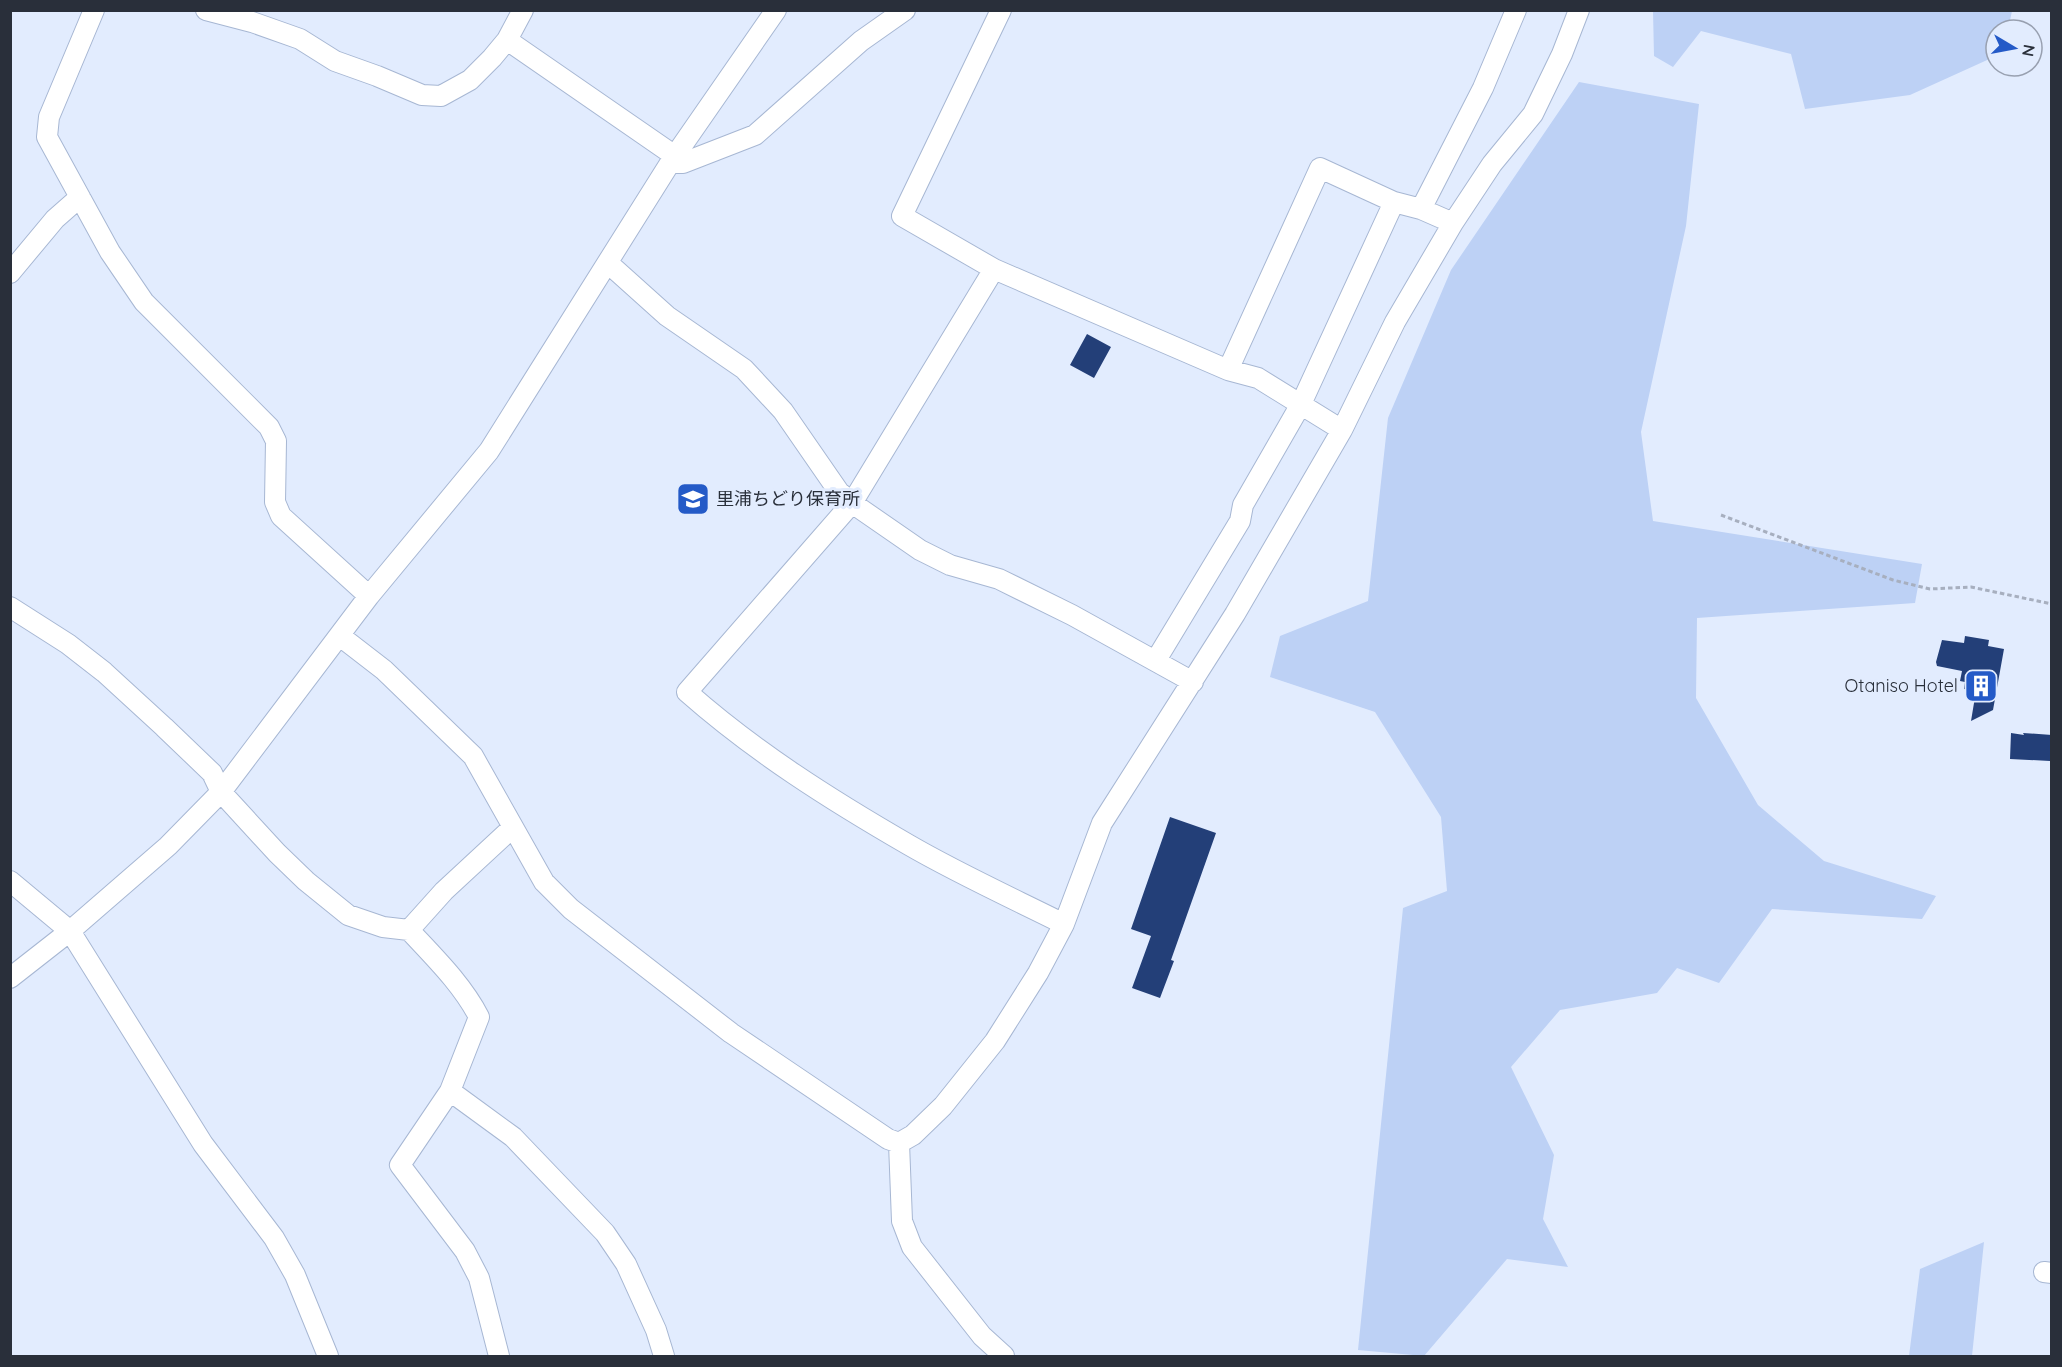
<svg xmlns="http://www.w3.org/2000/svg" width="2062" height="1367" font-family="Quicksand,'Noto Sans JP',sans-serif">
<rect width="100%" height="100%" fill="#e2ecfe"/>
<!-- green -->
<path fill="#bdd1f5" d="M1653,11V10L2012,11L2008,30H1996V56L1910,95L1805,109L1791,54L1701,31L1673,67L1654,56Z
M1579,82L1699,104L1686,226L1641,432L1653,521L1922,564L1915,603L1697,618L1696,698L1758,805L1824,861L1936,896L1922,919L1772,909L1719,983L1677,968L1657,993L1560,1010L1511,1067L1554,1155L1543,1219L1568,1267L1507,1259L1424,1356L1358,1350L1403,908L1447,891L1441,817L1375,712L1270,677L1280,636L1368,601L1388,418L1451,270Z
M1984,1242L1972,1356H1909L1920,1269Z"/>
<!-- building -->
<path fill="#233f78" d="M1087,334L1111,347L1094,378L1070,365Z
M1965,636L1989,640L1988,646L2004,649L1993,710L1971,721L1976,691L1964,689L1965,682L1960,681L1962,671L1937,666L1936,662L1942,640L1964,643Z
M2011,733L2024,735L2023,733L2052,735L2050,761L2010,759Z
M1170,817L1216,833L1171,960L1174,961L1160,998L1132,988L1151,936L1131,929Z"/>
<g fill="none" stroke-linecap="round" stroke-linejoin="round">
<!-- minor casing -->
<g stroke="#a7b7d3" stroke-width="22">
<path id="minor" d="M94,10L49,117L47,137L110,252L144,302L269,427L276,441L275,502L281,516L369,596
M206,10L252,22L300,39L335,61L377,76L422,95L441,96L470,80L492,58L507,40L523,10
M1001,10L902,216L994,269L1228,370L1258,378L1342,430
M507,40L675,156
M670,163H683L755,135L861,41L905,10
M1453,223L1421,209L1483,88L1516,10
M608,263L667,316L744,369L783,411L839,492L852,503L920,550L950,565L999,579L1072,615L1193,682
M994,269L852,503L687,692C755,752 831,800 909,845C959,874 1012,898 1064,924
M10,273L55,219L80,197
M1228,370L1320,168L1394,202
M10,607L68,644L104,672L164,727L212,773L221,792L277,853L306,881L348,915L383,927L409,930C434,957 462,984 479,1017L450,1091L400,1165L465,1251L479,1278L499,1356
M340,636L384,670L473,756L544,882L571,909L731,1033L888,1139L899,1143L913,1135L943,1106L995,1041L1038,973L1064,924L1102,823L1235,614L1342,430L1395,322L1453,223L1492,164L1533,114L1562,54L1579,10
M1156,660L1240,521L1243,505L1301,404L1394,202L1421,209
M10,881L70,931L203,1144L274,1238L295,1275L328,1356
M409,930L444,891L512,828
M10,978L70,931L168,846L221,792L369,596L489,451L670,163L776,10
M450,1091L513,1137L605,1233L626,1264L656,1330L664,1356
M899,1143L902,1221L912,1247L982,1336L1004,1356
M2044,1272L2052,1273"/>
</g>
<!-- path -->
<path stroke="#a7afbf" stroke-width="3" stroke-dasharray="4.5 3" stroke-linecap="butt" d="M1721,515L1893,580L1930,589L1971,587L2052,604"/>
<!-- minor -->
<use href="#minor" stroke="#fff" stroke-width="20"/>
</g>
<!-- icons -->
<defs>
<g id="school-square" transform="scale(1.725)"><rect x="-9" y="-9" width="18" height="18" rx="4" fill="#245ac7" stroke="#e2ecfe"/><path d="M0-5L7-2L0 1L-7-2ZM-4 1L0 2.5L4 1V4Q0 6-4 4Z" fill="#fff"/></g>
<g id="building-square" transform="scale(1.725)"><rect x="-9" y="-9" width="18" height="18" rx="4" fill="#245ac7" stroke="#e2ecfe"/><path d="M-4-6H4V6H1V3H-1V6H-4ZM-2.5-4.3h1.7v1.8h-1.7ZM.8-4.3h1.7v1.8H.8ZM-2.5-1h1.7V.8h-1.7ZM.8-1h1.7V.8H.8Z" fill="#fff"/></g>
</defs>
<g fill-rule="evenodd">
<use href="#school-square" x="693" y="499"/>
<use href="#building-square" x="1981" y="686"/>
</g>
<g text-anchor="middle" stroke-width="6" stroke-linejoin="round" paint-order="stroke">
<!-- poi labels -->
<g font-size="18" fill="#292f3a" stroke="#e2ecfe" text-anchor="start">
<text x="716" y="505">里浦ちどり保育所</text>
<text x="1958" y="692" text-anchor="end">Otaniso Hotel</text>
</g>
</g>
<!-- border -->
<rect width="2062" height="1367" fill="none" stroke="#292f3a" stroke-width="24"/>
<!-- north arrow -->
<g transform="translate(2014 48) rotate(100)"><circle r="28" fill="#e2ecfe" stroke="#98a0b0" stroke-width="1.5"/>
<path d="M0-4.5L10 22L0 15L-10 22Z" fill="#245ac7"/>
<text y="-9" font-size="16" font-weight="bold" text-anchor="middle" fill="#292f3a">N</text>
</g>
</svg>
